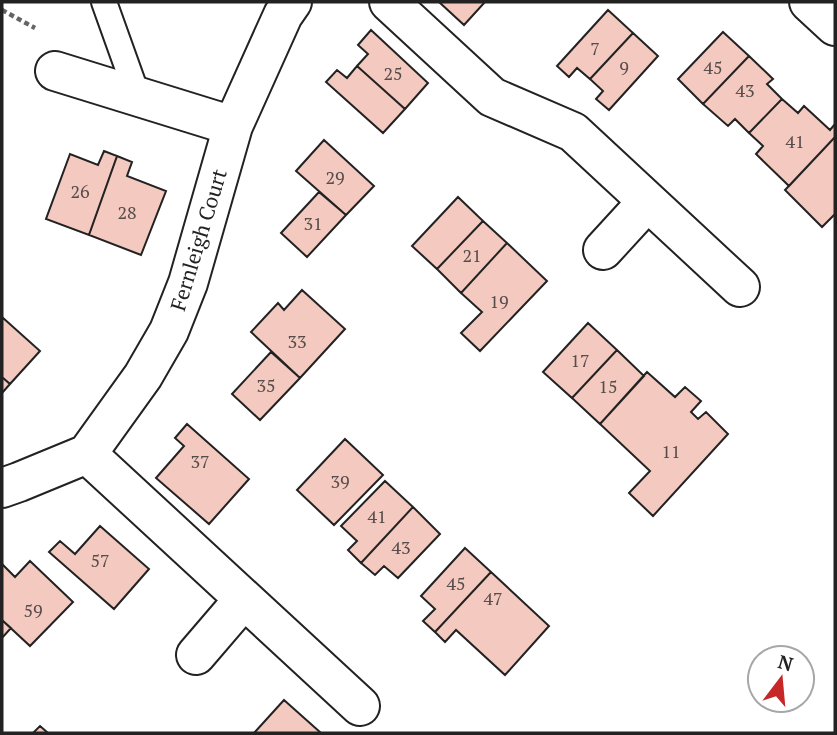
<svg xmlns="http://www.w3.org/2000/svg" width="837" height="735" font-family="'PT Serif',serif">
<rect width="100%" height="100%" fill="#fff"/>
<!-- building -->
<path fill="#f3c9c0" stroke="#222" stroke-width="2" d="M439,2H485L464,25Z
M608,10L633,33L590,79L577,68L569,77L557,66Z
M371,30L428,83L405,109L357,66L368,54L358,45Z
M723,32L749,56L703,104L678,79Z
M633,33L658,56L609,110L596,99L603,91L590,79Z
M749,56L773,79L767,84L782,99L749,133L735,119L728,126L703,104Z
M357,66L405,109L383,133L326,82L337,70L347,78Z
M782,99L798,113L804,106L830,130L835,124V137L789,186L756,154L763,146L749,133Z
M835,137V214L822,227L785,190Z
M324,140L374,186L346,215L296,171Z
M104,151L117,156L89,235L46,219L70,154L98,165Z
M117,156L132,162L127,176L166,191L141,255L89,235Z
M319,192L346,215L307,257L281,233Z
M458,197L483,221L437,269L412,246Z
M483,221L507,243L461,293L437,269Z
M507,243L547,281L480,351L461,333L482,312L461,293Z
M302,290L345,329L300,378L251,332L278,303L284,310Z
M2,317L40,351L10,384L2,377Z
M588,323L617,350L572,398L543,372Z
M617,350L644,376L600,424L572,398Z
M271,352L300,378L260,420L232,394Z
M647,372L675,397L685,387L701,401L691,412L698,419L706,412L728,434L653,516L629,493L650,471L600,424Z
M2,377L10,384L2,393Z
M187,424L249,479L209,524L156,478L184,446L175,438Z
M345,439L383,475L334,525L297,490Z
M385,481L413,507L361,563L348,550L357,541L341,526Z
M413,507L440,534L398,578L384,566L375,575L361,563Z
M100,526L149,569L114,609L49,552L60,541L75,554Z
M465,548L491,572L435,632L423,621L435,609L421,596Z
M30,561L73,602L30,646L2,620V564L15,577Z
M491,572L549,626L505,675L456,630L445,642L435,632Z
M2,620L11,628L2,638Z
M284,700L321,733H254Z
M40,726L48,733H33Z"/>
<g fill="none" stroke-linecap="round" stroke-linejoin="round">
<!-- service casing -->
<g stroke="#222" stroke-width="28">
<path id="service" d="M104,2L138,97"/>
</g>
<!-- minor casing -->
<g stroke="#222" stroke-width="42">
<path id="minor" d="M389,2L492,97L573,132L740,287
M809,2L835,26
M55,71L233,126
M603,250L647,202
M87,454L360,706
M2,488L19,482L87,454L143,376L169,331L188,283L233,126L283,15L292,2
M196,655L244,599"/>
</g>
<!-- path -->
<path stroke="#646464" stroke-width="4.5" stroke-dasharray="5 3.5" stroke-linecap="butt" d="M2,10L35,28"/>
<!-- service -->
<use href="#service" stroke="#fff" stroke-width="24"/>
<!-- minor -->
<use href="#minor" stroke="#fff" stroke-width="38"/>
</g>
<g text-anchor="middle" stroke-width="5" stroke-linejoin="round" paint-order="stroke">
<!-- number labels -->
<g font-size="18" fill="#564c4a">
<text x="595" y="55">7</text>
<text x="624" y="74">9</text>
<text x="713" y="74">45</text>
<text x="393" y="80">25</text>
<text x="745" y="97">43</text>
<text x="795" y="148">41</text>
<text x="335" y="184">29</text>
<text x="80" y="198">26</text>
<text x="127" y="219">28</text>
<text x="313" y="230">31</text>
<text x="472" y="262">21</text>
<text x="499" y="308">19</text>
<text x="297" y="348">33</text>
<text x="580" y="367">17</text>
<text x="266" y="392">35</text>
<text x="608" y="393">15</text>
<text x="671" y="458">11</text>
<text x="200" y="468">37</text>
<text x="340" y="488">39</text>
<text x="377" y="523">41</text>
<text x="401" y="554">43</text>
<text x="100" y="567">57</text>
<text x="456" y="590">45</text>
<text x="493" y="605">47</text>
<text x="33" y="617">59</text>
</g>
<!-- street labels -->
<g font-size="21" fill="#222" stroke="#fff">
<text transform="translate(199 240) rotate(-73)" y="7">Fernleigh Court</text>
</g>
</g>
<!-- border -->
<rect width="837" height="735" fill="none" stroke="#222222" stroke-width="7"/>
<!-- north arrow -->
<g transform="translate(781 679) rotate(16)"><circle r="33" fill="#ffffff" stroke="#a7a7a7" stroke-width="2"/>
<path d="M0-5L12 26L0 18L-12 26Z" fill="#c62828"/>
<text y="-10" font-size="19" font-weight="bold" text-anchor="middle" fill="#222222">N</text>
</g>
</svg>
